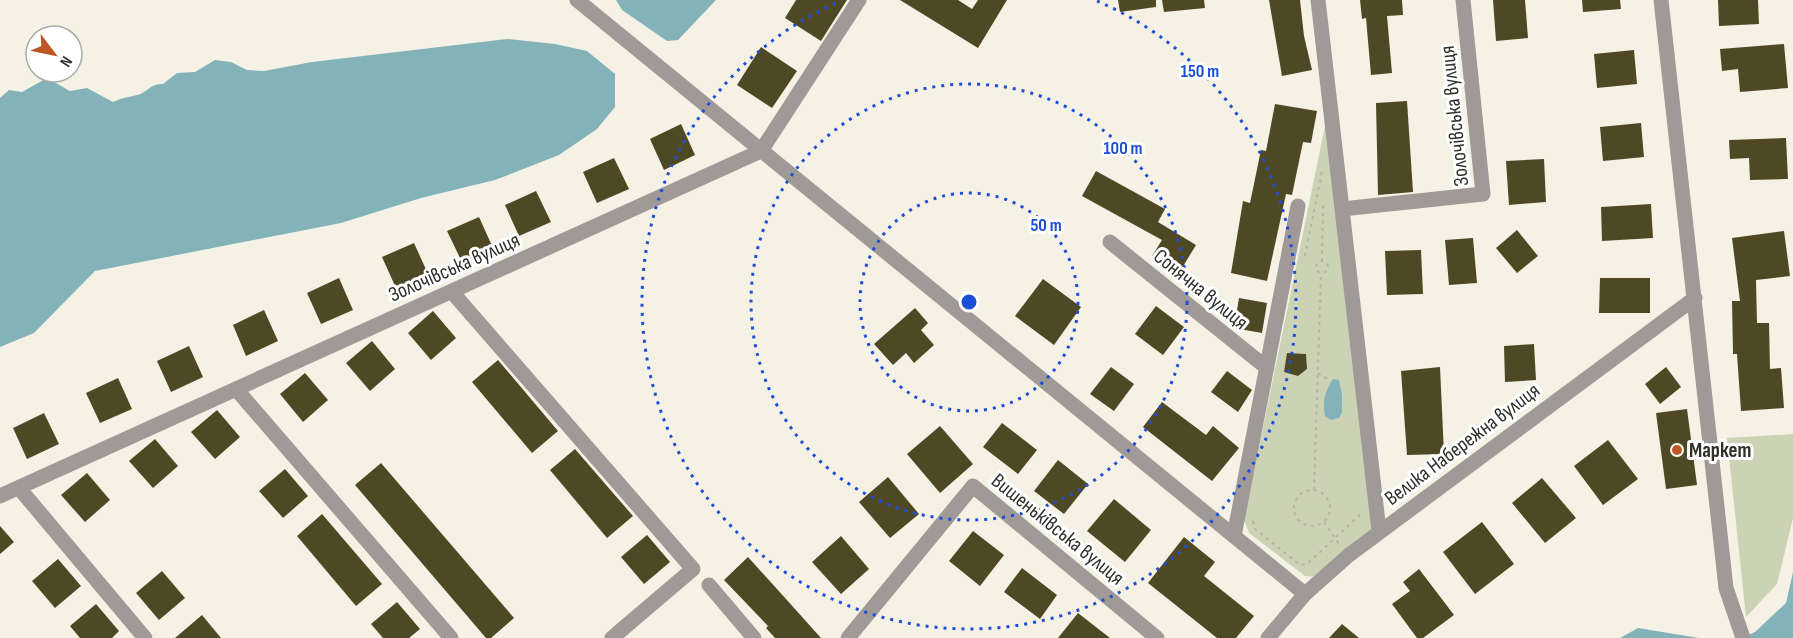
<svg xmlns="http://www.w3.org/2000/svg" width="1793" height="638" font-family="'Sofia Sans Condensed',sans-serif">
<rect width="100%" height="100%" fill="#f5f2e5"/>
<!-- green -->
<path fill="#ccd3b5" d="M1326,121L1374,529L1318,577L1305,576L1249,533L1244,520Z
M1793,434V518L1777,584L1746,617L1727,438Z"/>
<!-- water -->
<path fill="#83b3b9" d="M616,0H716L678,40L667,41L622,10Z
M507,39L555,44L587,51L615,74V107L597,129L559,155L495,180L421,198L341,223L95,271L34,333L0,347V98L9,90L22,92L47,78L70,91L87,88L113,102C122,98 128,97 137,95C149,92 149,84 163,84L177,73L195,72L215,60L231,62L247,70L264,71L312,62Z
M1333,379L1339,380L1342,395V412L1339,418L1331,420L1325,416C1322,401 1325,391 1333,379Z
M1793,572V638H1741L1755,632L1786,603Z
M1638,628L1699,638H1620Z"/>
<!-- building -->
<path fill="#4f4825" d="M796,0H847L821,41L785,18Z
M900,0H958L972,9L978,0H1007L978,48Z
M1118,0H1156V7L1120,12Z
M1162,0H1204L1205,8L1164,12Z
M1269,0H1300L1304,36L1312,70L1282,76Z
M1360,0H1402L1403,15L1387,16L1392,73L1371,75L1366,18L1362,19Z
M1493,0H1525L1528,38L1496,41Z
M1582,0H1620L1621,9L1583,12Z
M1718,0H1758L1759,24L1719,26Z
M1784,44L1788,88L1740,92L1738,69L1722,71L1720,49Z
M761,47L797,71L772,108L737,85Z
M1634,50L1637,84L1597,88L1594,54Z
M1407,101L1413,192L1378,195L1376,103Z
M1275,104L1317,111L1311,143L1303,142L1292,195L1286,194L1267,281L1231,273L1243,201L1250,203L1261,150L1266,151Z
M1641,123L1644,157L1603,161L1600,127Z
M681,124L695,155L664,170L650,139Z
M1786,138L1788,179L1750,180L1749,158L1730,159L1729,140Z
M614,158L629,189L597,203L583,172Z
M1544,159L1546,202L1509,205L1506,161Z
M1096,171L1165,209L1158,222L1196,245L1179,273L1152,256L1162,240L1082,196Z
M536,191L551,222L519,236L505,205Z
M1651,204L1653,238L1602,241L1601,207Z
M479,217L493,248L462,262L447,231Z
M1517,230L1538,256L1517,273L1496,248Z
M1784,231L1790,276L1756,280L1757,323H1769L1770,369L1781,368L1784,408L1741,411L1737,354H1733L1732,301H1740L1732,238Z
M1473,238L1477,283L1449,285L1445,240Z
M414,243L428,274L396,288L382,257Z
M1421,250L1423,294L1387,295L1385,251Z
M339,278L353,310L321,324L307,293Z
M1600,278H1650V313H1599Z
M1043,279L1081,307L1054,345L1015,316Z
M1239,298L1267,303L1262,333L1234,328Z
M1156,306L1184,327L1163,355L1135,334Z
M915,308L928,323L921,330L934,345L914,363L906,353L893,365L874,344Z
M264,310L278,341L246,356L233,325Z
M433,311L456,338L431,360L408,333Z
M372,341L395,369L370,391L346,363Z
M1534,344L1536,380L1505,382L1504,346Z
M189,346L203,377L171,392L157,361Z
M1287,353L1306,354L1307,369L1298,376L1284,372Z
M498,360L558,431L532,453L472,382Z
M1111,367L1134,384L1114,411L1090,394Z
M1440,367L1444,454L1407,455L1401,371Z
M1666,367L1681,387L1660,404L1645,384Z
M1227,371L1252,390L1238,412L1211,392Z
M305,373L328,400L303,422L280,394Z
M118,378L132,409L100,423L86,393Z
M1162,402L1206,435L1213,426L1239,448L1212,481L1143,427Z
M1687,409L1697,485L1666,489L1656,413Z
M217,410L240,437L215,459L191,432Z
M44,413L59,444L27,459L13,428Z
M1002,423L1037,450L1018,474L983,447Z
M940,426L973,464L940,493L907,454Z
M155,439L178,466L153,488L129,461Z
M1608,440L1638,479L1603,505L1574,466Z
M575,449L633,516L607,538L550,470Z
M1058,460L1088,484L1064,514L1034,491Z
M381,463L514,618L491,638H486L355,485Z
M285,469L308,496L283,518L259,491Z
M87,473L110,500L85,522L61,495Z
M888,477L919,514L890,538L859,502Z
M1542,478L1576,518L1545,543L1512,503Z
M1114,499L1151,530L1125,562L1087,531Z
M322,514L382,584L356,606L297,536Z
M1482,522L1514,564L1475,594L1443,552Z
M0,526L14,542L0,554Z
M973,531L1004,555L980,586L949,561Z
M647,535L670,562L644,584L621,557Z
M841,536L869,569L841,594L812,562Z
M1184,537L1215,562L1204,576L1254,616L1236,638H1217L1148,583Z
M748,557L777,589L821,638H775L766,628L768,626L724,580Z
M58,559L81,586L55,608L32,581Z
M1022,568L1057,595L1040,619L1004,592Z
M1419,569L1454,615L1423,638H1417L1392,604L1410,591L1403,582Z
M162,571L185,598L159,620L136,593Z
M397,602L420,629L409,638H383L371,624Z
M96,604L119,631L112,638H80L70,626Z
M1078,613L1110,638H1058Z
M202,615L221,638H175Z
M1342,624L1359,638H1329Z"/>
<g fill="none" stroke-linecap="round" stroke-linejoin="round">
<!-- path -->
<path stroke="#b6b3a9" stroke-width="2" stroke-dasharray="3 4.5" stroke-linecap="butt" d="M1305,256L1322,171
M1316 267a6 6 0 1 1 12 0a6 6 0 1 1-12 0Z
M1322,261L1323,207L1327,203
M1318,373L1328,379
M1294 508a18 18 0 1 1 36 0a18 18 0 1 1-36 0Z
M1314,490L1321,273
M1253,521L1255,529L1300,565L1307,564L1361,514
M1324,522L1339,544"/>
<!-- minor -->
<path stroke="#9f9997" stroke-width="15" d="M577,0L1305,594
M1318,0L1379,531
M1661,0L1726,588L1743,638
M1342,209L1483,194L1463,0
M1110,242L1267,368
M452,292L693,569L612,638
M236,389L451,638
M19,488L145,638
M0,496L761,151L859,0
M1234,536L1298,206
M709,585L754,638
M848,638L973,486L1157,638
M1268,638L1305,594L1349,555L1695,298"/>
</g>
<!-- distance rings -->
<g fill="none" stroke="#1d4ed8" stroke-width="3" stroke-dasharray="3 6">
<circle cx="969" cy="302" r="109"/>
<circle cx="969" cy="302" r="218"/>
<path d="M1097 1A327 327 0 1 1 841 1"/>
</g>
<!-- markers -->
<circle fill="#bd5824" stroke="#fff" stroke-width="2" cx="1677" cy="450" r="6"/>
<g text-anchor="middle" stroke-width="6" stroke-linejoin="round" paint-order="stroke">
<!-- street labels -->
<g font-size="21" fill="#302f2b" stroke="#fff">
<text transform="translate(1454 116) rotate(-96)" y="7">Золочівська вулиця</text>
<text transform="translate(454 267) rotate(-24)" y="7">Золочівська вулиця</text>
<text transform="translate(1201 289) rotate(39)" y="7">Сонячна вулиця</text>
<text transform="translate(1462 444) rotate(-37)" y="7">Велика Набережна вулиця</text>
<text transform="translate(1058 529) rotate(39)" y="7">Вишеньківська вулиця</text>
</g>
<!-- poi labels -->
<g font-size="21" font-weight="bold" fill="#302f2b" stroke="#fff" text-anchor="start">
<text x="1689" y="457">Маркет</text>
</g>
</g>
<circle cx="969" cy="302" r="9" fill="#1d4ed8" stroke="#fff" stroke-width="3"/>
<g font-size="18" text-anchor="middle" font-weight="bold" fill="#1d4ed8" stroke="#fff" stroke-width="6" stroke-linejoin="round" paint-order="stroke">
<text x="1200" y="77">150 m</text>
<text x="1123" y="154">100 m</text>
<text x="1046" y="231">50 m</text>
</g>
<!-- north arrow -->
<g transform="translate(54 54) rotate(122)"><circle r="28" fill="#ffffff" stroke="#acacaa" stroke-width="1.5"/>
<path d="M0-4.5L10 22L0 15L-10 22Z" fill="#bd5824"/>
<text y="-9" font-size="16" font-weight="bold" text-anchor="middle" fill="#302f2b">N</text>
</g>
</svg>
